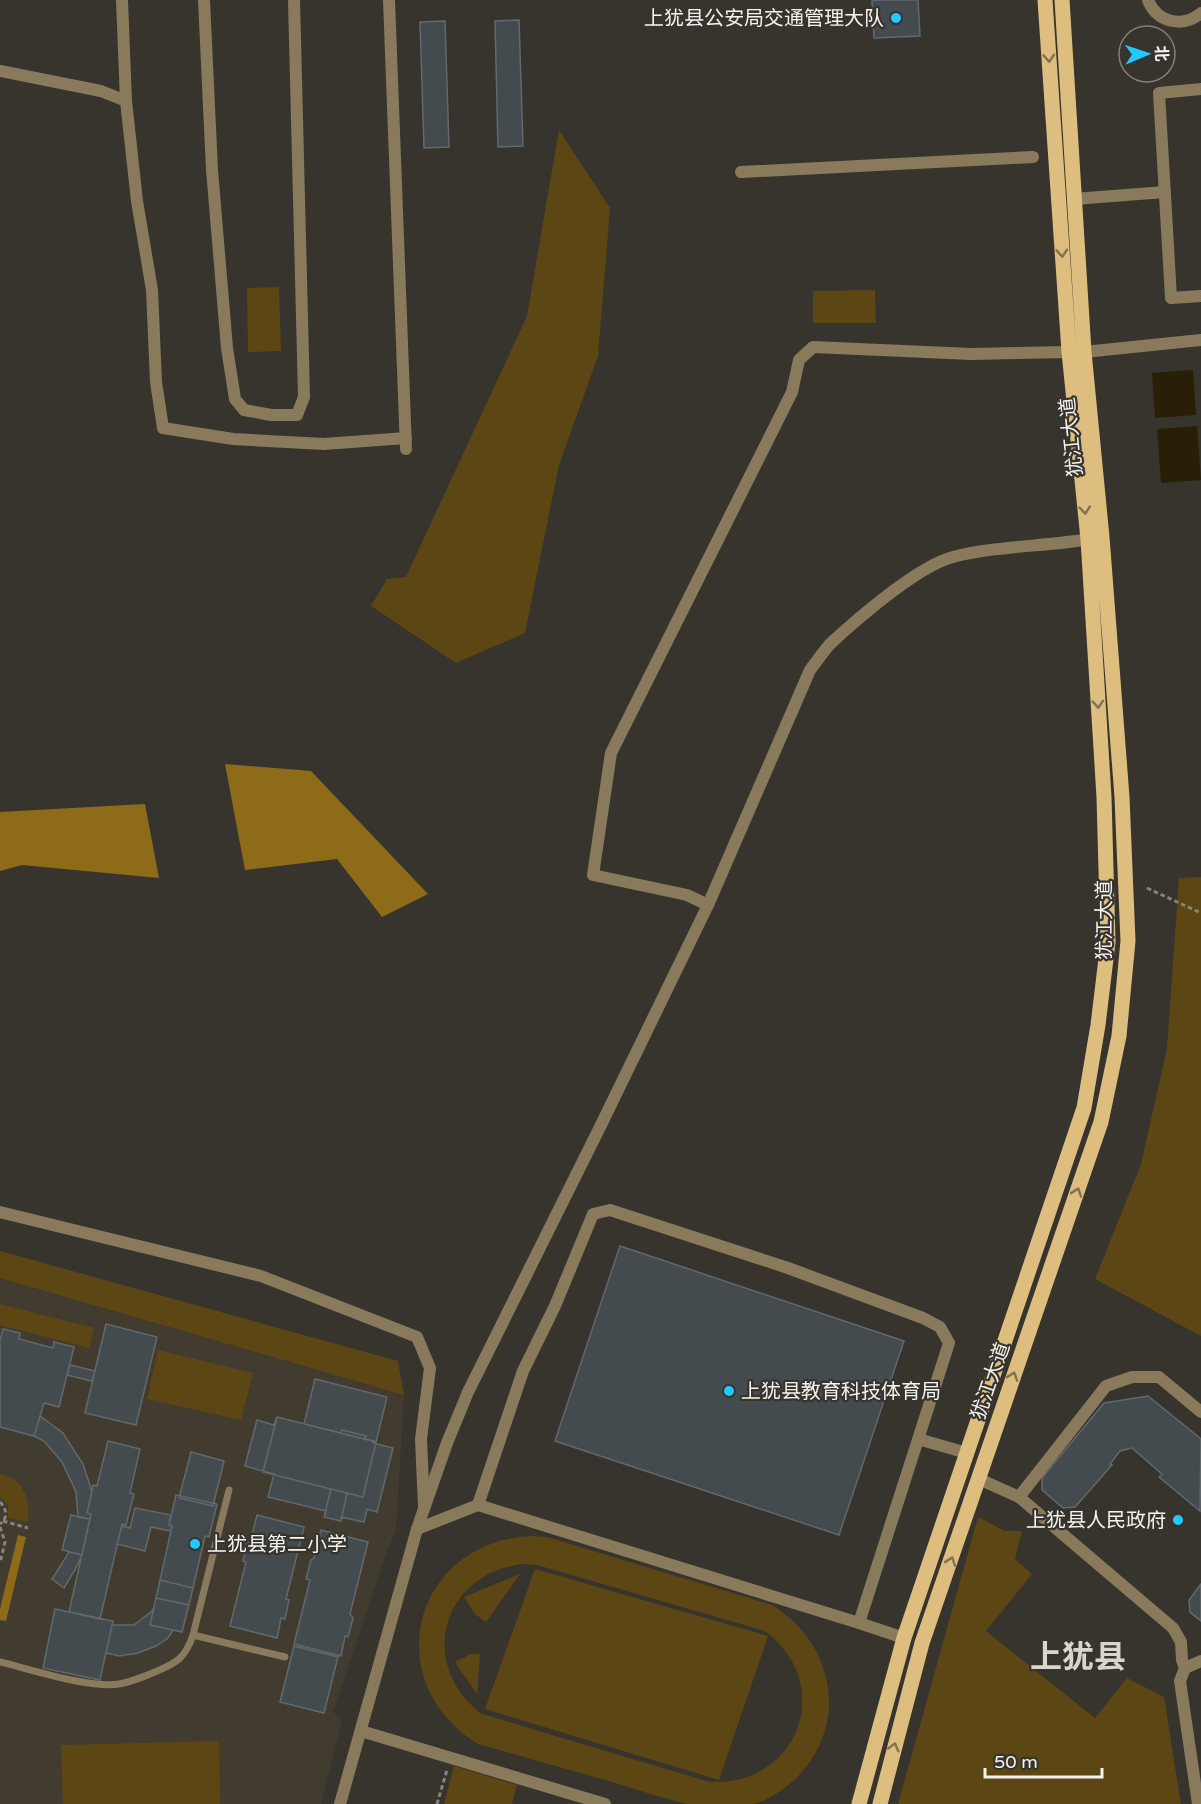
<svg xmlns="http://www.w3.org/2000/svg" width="1201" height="1804" font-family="'Varela Round','Noto Sans SC',sans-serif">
<rect width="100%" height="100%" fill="#37342e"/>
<!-- built -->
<path fill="#423c30" d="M0,1278L404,1395L396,1530L384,1559L333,1712L342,1719L321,1804H0Z"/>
<!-- green -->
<path fill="#5c4613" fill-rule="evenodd" d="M559,130L610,208L598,356L559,465L525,633L456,663L371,606L387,579L406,577L527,316Z
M279,287L281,351L248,352L247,288Z
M875,290L876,323H813V291Z
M1201,877V1336L1095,1279L1141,1164L1167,1048L1179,878Z
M0,1251L398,1361L404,1395L0,1278Z
M0,1304L94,1328L89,1348L0,1325Z
M158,1350L253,1373L241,1420L147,1399Z
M0,1474C24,1479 31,1500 28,1522L8,1518V1505L0,1497Z
M978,1517L1005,1531H1022L1015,1559L1032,1574L986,1631L1095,1718L1127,1678L1164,1697L1181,1804H898Z
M531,1536L547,1537L772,1605C808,1628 830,1663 829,1707C827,1742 807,1775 777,1793C770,1798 761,1803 752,1804C737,1804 703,1804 688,1804C660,1798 633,1788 605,1780C563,1768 520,1756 478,1744C377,1682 413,1542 531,1536ZM524,1564L537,1565L765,1631C836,1684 799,1786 710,1782L482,1714C416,1665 442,1572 524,1564Z
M535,1569L768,1636L719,1780L485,1709Z
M520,1574L486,1622L475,1614L464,1597Z
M471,1654H480L477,1694L455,1662Z
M219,1741L220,1804H63L61,1745Z
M454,1766L517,1785L512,1804H444Z"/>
<!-- forest -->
<path fill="#8d6b19" d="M225,764L311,771L428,894L382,917L337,859L245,870Z
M145,804L159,878L22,865L0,871V812Z
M18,1535L26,1537L6,1621L0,1620V1609Z"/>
<!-- water -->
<path fill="#291e06" d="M1193,370L1196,415L1155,418L1152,373Z
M1197,426L1201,480L1161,483L1157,429Z"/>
<!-- building -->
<path fill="#434b4e" stroke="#61696d" stroke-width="1.5" d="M876,0H918L920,36L874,38L872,1Z
M519,20L523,146L498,147L495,21Z
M445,21L449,147L424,148L420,22Z
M620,1246L904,1341L839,1535L555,1441Z
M106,1324L157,1337L136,1425L85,1413Z
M3,1329L20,1333L19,1339L53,1348L54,1342L74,1347L59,1407L44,1403L34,1436L0,1427V1340Z
M70,1365L95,1371L92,1381L67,1375Z
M315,1379L387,1397L376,1442L304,1424Z
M1148,1396L1201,1439L1200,1511L1159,1477L1162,1474L1132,1448L1120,1451L1110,1464L1112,1465L1075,1507L1063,1508L1042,1490V1478L1104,1403Z
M40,1416L63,1433L83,1464L92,1492L87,1513L91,1514L90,1519L78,1517L76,1492L62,1462L44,1441L34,1436Z
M277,1417L341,1433L342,1430L366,1436L365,1439L374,1441L373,1443L393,1448L377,1512L367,1509L364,1522L341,1517V1521L324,1517L326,1511L268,1497L274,1474L245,1466L257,1420L274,1425Z
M277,1417L376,1442L363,1497L263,1472Z
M108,1441L140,1449L130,1493L134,1494L126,1525L122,1524L100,1619L69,1612L91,1514L87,1513L93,1485L97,1486Z
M191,1452L224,1461L213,1506L179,1498Z
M331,1489L347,1493L341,1521L324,1517Z
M176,1495L217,1504L209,1537L205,1536L189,1605L156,1598L171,1531L172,1526L169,1525Z
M135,1508L171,1515L169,1525L172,1526L171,1531L151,1527L145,1551L117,1544L122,1526L130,1528Z
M71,1515L90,1519L82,1555L62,1550Z
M257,1515L304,1527L286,1599L289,1600L285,1619L281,1618L277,1638L230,1626L246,1562L243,1561L247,1542L250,1543Z
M321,1530L368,1542L350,1614L353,1618L348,1637L345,1636L341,1656L294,1644L310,1580L306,1579L311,1560L314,1558Z
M69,1552L82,1555L76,1568L64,1588L52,1579Z
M160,1580L193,1588L182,1632L150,1625Z
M1201,1584V1621L1190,1612L1189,1600Z
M154,1608L150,1625L173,1630L168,1638L156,1646L138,1653L119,1656L106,1653L112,1625H134L151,1612Z
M55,1609L113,1621L100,1680L43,1668Z
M294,1646L338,1657L324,1713L280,1702Z"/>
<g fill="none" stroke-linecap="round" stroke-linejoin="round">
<!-- path -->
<path stroke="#86837e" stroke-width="3" stroke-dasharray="4.5 3" stroke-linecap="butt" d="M1147,888L1201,913
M0,1502C7,1509 8,1518 0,1524
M3,1521L28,1528
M0,1527L5,1542L0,1563
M437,1804L447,1770"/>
<!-- service -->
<path stroke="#897a5c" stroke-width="7" d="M193,1635L285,1657
M0,1662C30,1669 91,1689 119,1684C131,1682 143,1677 155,1672C176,1663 185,1659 193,1635L229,1490"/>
<!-- minor -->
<path stroke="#897a5c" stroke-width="12" d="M122,0L126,101
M204,0L212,170L227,348L235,399L244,410L271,415H297L304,397L294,0
M1148,0C1157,23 1183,28 1201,13
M0,71L101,91L126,101L137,201L152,290L156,382L163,428L233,439L324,444L406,438
M1201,89L1159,93L1171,298L1201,296
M741,172L1033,157
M1074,199L1165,192
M1084,352L1201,340
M708,905L687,895L593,875L611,753L792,392L799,360L813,347L971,354L1069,352
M0,1212L261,1276L417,1337L430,1368L421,1439L424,1506
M918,1439L967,1453
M1019,1497L1106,1386L1132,1377H1159L1201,1412
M478,1505L859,1623
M417,1529L478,1505L523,1371L555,1306L593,1214L610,1210L788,1268L923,1318L940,1327L949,1343L859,1623L904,1638
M1185,1668L1201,1661
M361,1731L605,1804"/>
<!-- tertiary -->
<path stroke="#897a5c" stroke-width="12" d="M389,0L406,449
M979,1479L1019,1497L1173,1628L1181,1642L1182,1660L1185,1668L1180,1681L1198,1804
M340,1804L417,1529L447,1443L468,1392L601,1125L708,905L810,670C817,661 823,652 830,644C857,619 918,566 953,557C999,545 1048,547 1095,538"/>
<!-- primary -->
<path stroke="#ddbe7f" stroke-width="15" d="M859,1804L904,1638L1084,1108L1098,1025L1108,942L1104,797L1088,539L1069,352L1045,0
M880,1804L922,1643L1101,1122L1119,1036L1128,941L1122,797L1102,537L1084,352L1062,0"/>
</g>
<!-- one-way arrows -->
<defs><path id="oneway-chevron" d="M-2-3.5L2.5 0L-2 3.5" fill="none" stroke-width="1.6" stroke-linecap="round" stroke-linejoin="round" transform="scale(1.5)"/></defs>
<g stroke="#827252">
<use href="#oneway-chevron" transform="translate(1049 58) rotate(86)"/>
<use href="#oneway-chevron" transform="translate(1062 253) rotate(86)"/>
<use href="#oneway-chevron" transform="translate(1085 510) rotate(84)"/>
<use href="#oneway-chevron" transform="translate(1098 704) rotate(86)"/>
<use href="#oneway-chevron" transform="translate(1077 1192) rotate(-71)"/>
<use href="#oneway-chevron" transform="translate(1013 1376) rotate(-71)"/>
<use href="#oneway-chevron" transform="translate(951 1561) rotate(-71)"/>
<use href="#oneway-chevron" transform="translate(894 1747) rotate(-75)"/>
</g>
<!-- markers -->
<g fill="#22c9fe" stroke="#37342e" stroke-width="2">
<circle cx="896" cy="18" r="6"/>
<circle cx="729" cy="1391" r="6"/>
<circle cx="1178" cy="1520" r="6"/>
<circle cx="195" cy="1544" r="6"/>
</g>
<g text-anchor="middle" stroke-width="4.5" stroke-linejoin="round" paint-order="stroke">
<!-- poi labels -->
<g font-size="20" fill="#f5f3ef" stroke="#37342e" text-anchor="end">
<text x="884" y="25">上犹县公安局交通管理大队</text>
<text x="741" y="1398" text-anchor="start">上犹县教育科技体育局</text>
<text x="1166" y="1527">上犹县人民政府</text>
<text x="207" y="1551" text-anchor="start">上犹县第二小学</text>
</g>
<!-- street labels -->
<g font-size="20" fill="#f5f3ef" stroke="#37342e">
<text transform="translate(1071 437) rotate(-96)" y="7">犹江大道</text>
<text transform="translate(1104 920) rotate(-90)" y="7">犹江大道</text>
<text transform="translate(990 1381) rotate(-71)" y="7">犹江大道</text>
</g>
<!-- town labels -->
<g font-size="32" font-weight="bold" fill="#dad6ce" stroke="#37342e">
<text x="1078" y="1668">上犹县</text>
</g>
</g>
<!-- north arrow -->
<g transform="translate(1147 54) rotate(88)"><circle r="28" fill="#37342e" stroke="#83807b" stroke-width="1.5"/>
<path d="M0-4.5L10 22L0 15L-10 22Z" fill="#22c9fe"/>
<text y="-9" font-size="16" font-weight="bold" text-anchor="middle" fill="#f5f3ef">北</text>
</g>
<!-- scale -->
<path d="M985 1768v9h117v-9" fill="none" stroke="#f5f3ef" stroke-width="3"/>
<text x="994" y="1768" font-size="18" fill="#f5f3ef" stroke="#37342e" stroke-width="4.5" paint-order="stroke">50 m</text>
</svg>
